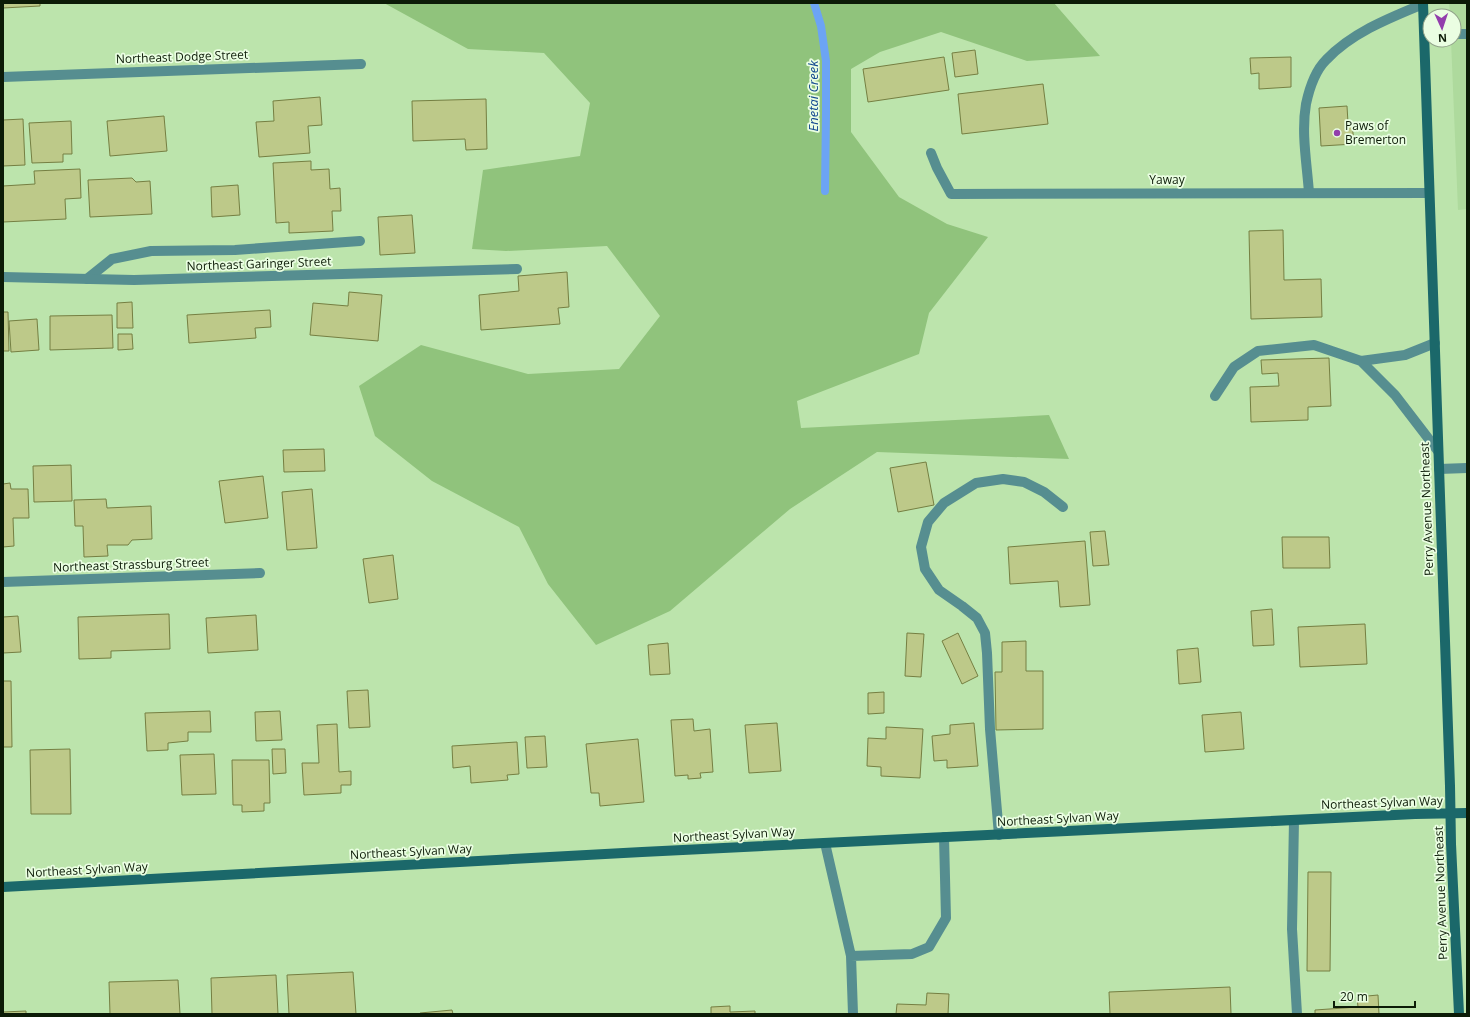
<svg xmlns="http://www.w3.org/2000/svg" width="1470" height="1017" font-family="'Open Sans',sans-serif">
<rect width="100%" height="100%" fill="#bce4ac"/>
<!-- built -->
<path fill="#aeda9d" d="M1449,3H1467V209L1458,210L1451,40H1454V16H1450Z"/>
<!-- green -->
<path fill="#90c37c" d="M384,3H1054L1100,56L1027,61L941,32L880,52L851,69V132L899,197L947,224L988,237L929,313L919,354L797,401L801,428L1049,415L1069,459L877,452L790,509L670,611L596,645L548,584L519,527L432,481L375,436L359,386L421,345L528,374L619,369L660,316L607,246L506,251L472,249L483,170L580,156L590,103L544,53L468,49Z"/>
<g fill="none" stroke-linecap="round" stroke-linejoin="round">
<!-- stream -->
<path stroke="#6ca4f4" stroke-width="8" d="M814,3L821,26L826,61V112L825,191"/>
</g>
<!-- building -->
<path fill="#bdc989" stroke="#757f42" d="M3,3H40V6L3,8Z
M975,50L978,74L955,77L952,53Z
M944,57L949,90L868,102L863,69Z
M1291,57V87L1259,89V73L1251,74L1250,58Z
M1043,84L1048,124L962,134L958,94Z
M320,97L322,125L308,126L310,153L259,157L256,122L274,121L273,101Z
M486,99L487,149L466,150L465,139L413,141L412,101Z
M1347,106L1348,123L1352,122L1354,144L1321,146L1319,108Z
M164,116L167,151L110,156L107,121Z
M23,119L25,165L3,166V120Z
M71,121L72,154H63V162L32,163L29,123Z
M311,161V170L329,169L330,189L340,188L341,211H332L333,231L289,233V222L276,223L273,163Z
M80,169L81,198L65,199L66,219L3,222V186L35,184L34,171Z
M132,178L136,182L150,181L152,214L90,217L88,180Z
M238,185L240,215L212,217L211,187Z
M412,215L415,253L380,255L378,217Z
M1283,230L1284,280L1321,279L1322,317L1251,319L1249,231Z
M567,272L569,307L558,308L560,324L481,330L479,295L519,291L518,276Z
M349,292L382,295L378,341L310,335L313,303L348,306Z
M132,302L133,328H117V303Z
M270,310L271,327L255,328L256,338L189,343L187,315Z
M3,312H8L9,351H3Z
M112,315L113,348L50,350V316Z
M37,319L39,350L11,352L9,321Z
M118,334H132L133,349L118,350Z
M1329,358L1331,406L1308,407V420L1251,422L1250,387L1279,386L1278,373L1262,374L1261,360Z
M324,449L325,471L284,472L283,450Z
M926,462L934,505L898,512L890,468Z
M71,465L72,501L34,502L33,466Z
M263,476L268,518L225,523L219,481Z
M10,483L11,489H28L29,518H13L14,546L3,547V484Z
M312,489L317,548L287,550L282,492Z
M106,499L107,508L151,506L152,539L132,540L128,545H107L108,556L84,557L83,526H75L74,500Z
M1105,531L1109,565L1093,566L1090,532Z
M1282,537H1329L1330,568H1283Z
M1085,541L1090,605L1060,607L1058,581L1010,584L1008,547Z
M393,555L398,599L369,603L363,559Z
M1272,609L1274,645L1253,646L1251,611Z
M169,614L170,649L111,651V658L79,659L78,617Z
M256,615L258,650L208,653L206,618Z
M18,616L21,652L3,653V617Z
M1365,624L1367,664L1300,667L1298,627Z
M907,633L924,634L921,677L905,676Z
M958,633L978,676L962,684L942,641Z
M1026,641V671H1043V729L996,730L995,672H1002V642Z
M668,643L670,674L650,675L648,645Z
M1198,648L1201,682L1179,684L1177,650Z
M3,681H11L12,747H3Z
M368,690L370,727L349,728L347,691Z
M884,692V713L868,714V693Z
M210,711L211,732H188V741L168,743V750L147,751L145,713Z
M280,711L282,740L256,741L255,712Z
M1241,712L1244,749L1205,752L1202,715Z
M693,719L694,731L710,729L713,772L700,773L701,778L688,779V775L675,776L671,720Z
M777,723L781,771L749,773L745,725Z
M974,723L978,766L947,768V760L934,761L932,736L950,734V725Z
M337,724L339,772L351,771V785H341V793L304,795L302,763H319L317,725Z
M886,727L923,729L920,778L881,776V767L867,766L868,738L886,739Z
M545,736L547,767L527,768L525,737Z
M638,739L644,802L600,806L599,793H591L586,744Z
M517,742L519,774L507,775L508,780L471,783L470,766L453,768L452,746Z
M70,749L71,814H31L30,750Z
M272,749H285L286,773L273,774Z
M214,754L216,794L182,795L180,755Z
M232,760H269L270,803H264V811L242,812V805H233Z
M1308,872H1331L1330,971H1307Z
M353,972L356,1014H289L287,975Z
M276,975L278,1014H212L211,978Z
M178,980L180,1014H110L109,982Z
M1230,987L1231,1014H1110L1109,992Z
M927,993L949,994L948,1014H896L897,1004L926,1005Z
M1378,995L1379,1014H1315V1010L1358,1007L1357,997Z
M730,1006V1012L755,1011V1014H711V1007Z
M452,1010L453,1014H420V1013Z
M26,1011V1014H3V1012Z"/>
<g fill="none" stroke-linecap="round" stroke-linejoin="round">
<!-- service -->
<path stroke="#568e90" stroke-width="10" d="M1454,34H1467
M1309,193C1307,164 1301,133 1306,104C1309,90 1315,71 1326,60C1351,33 1389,18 1423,4
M87,279L112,259L151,251L235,250L360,241
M1361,361L1405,355L1435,343
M1215,396L1234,367L1258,351L1314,345L1361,361L1395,395L1438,451
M1294,820L1292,929L1297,1014
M999,835L990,729L987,653L985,633L977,618L962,606L939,590L925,569L921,547L928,522L944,503L976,483L1003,479L1024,482L1044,492L1063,507
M825,843L851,956L853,1014
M851,956L912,954L929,947L946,918L944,837"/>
<!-- minor -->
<path stroke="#568e90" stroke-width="10" d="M3,77L361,64
M931,153L937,168L951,194L1429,193
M3,277L134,280L517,269
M1439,469L1467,468
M3,582L260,573"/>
<!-- secondary -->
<path stroke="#1b686a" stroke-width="10" d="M1423,3L1450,786L1451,844L1459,1014
M3,887L642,852L1415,814L1467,813"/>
</g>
<!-- markers -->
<circle fill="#923eac" stroke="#eafee2" stroke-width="1.5" cx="1337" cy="133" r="4"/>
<g text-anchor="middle" stroke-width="3.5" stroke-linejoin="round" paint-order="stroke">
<!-- street labels -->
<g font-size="12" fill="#0c1b07" stroke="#eafee2">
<text transform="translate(182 57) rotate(-2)" y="4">Northeast Dodge Street</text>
<text x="1167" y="184">Yaway</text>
<text transform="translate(259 264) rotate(-2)" y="4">Northeast Garinger Street</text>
<text transform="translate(1427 509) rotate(-92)" y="4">Perry Avenue Northeast</text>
<text transform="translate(131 565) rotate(-2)" y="4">Northeast Strassburg Street</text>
<text transform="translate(1382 803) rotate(-2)" y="4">Northeast Sylvan Way</text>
<text transform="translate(1058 819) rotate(-3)" y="4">Northeast Sylvan Way</text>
<text transform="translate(734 835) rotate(-3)" y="4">Northeast Sylvan Way</text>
<text transform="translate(411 852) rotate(-3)" y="4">Northeast Sylvan Way</text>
<text transform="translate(87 870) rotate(-3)" y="4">Northeast Sylvan Way</text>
<text transform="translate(1441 893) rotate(-92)" y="4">Perry Avenue Northeast</text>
</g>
<!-- poi labels -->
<g font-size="12" fill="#0c1b07" stroke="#eafee2" text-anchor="start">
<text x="1345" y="130">Paws of<tspan x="1345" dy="14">Bremerton</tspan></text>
</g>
<!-- water labels -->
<g font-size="13" font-style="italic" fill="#144a91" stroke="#eafee2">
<text transform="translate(813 96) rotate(-90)" y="5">Enetai Creek</text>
</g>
</g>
<!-- border -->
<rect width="1470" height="1017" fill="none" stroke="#0c1b07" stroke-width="8"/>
<!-- north arrow -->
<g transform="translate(1442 28) rotate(177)"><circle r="19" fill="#eafee2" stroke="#91a38a"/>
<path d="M0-3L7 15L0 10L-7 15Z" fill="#923eac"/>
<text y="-6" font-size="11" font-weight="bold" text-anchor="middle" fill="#0c1b07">N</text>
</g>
<!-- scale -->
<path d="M1334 1001v6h81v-6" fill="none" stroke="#0c1b07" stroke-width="2"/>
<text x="1340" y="1001" font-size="12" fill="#0c1b07" stroke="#eafee2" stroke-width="3" paint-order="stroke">20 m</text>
</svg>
